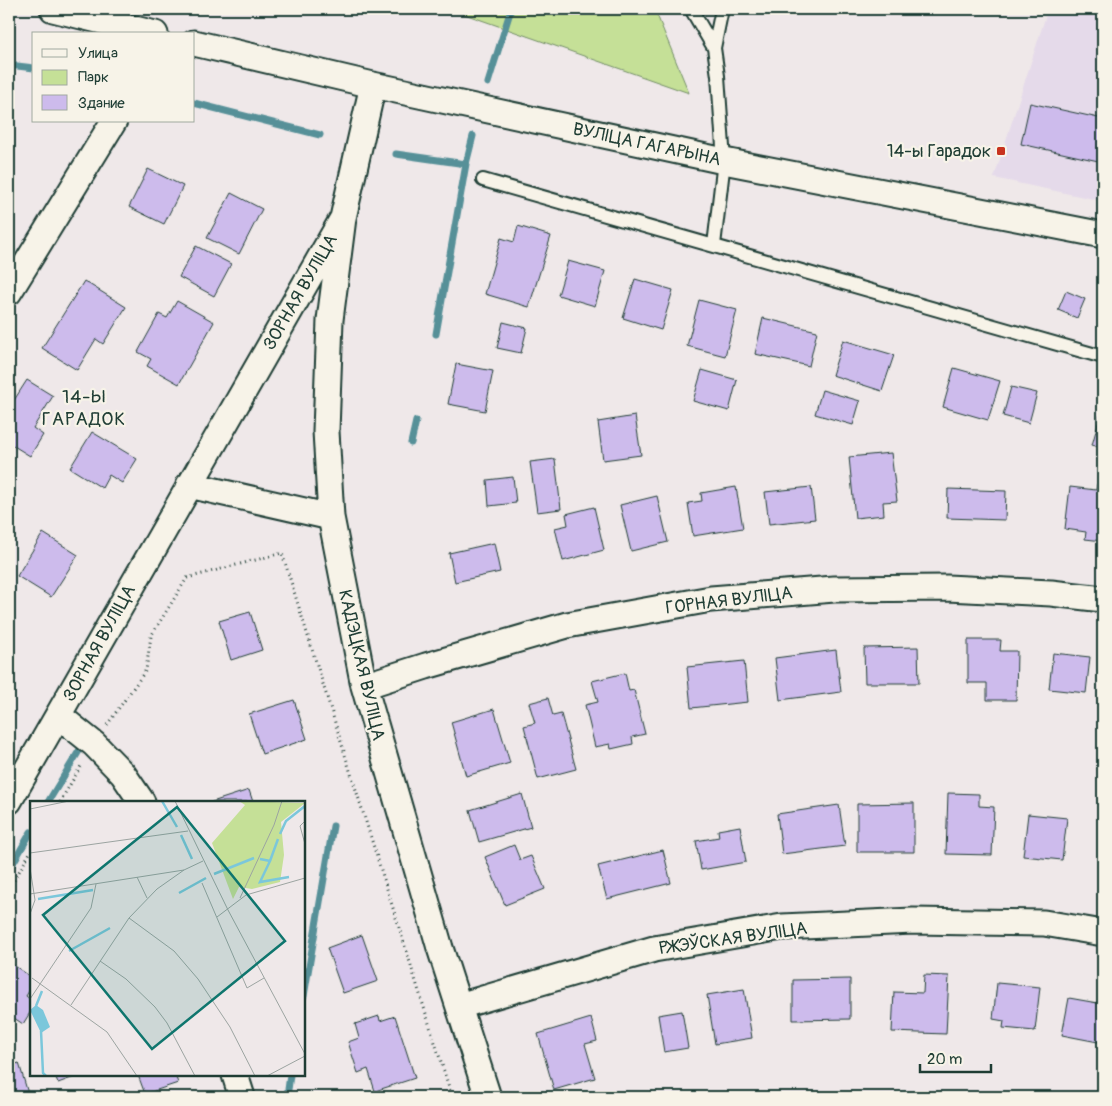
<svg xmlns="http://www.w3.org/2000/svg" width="1112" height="1106" font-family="Pangolin,sans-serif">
<rect width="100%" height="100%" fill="#efe8e9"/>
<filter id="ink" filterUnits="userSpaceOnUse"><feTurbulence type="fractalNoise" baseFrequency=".02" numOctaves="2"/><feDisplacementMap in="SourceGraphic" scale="10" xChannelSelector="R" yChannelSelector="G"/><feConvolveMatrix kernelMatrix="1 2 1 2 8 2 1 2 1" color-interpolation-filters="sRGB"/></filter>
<g filter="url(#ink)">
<!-- built -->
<path fill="#e5daea" d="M1048,9H1103V201L994,178Z"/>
<!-- green -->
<path fill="#c5e097" stroke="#728e66" d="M450,9H656L655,10L689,93Z"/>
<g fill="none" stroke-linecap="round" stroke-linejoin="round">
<!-- stream -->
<path stroke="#569098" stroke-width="7" d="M9,65L34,68
M488,83L511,9
M194,103L320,135
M396,154L466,164
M436,334L466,164L473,136
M411,443L416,421
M48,802L79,751
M9,870L31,832
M304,996L333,826
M287,1097L290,1075"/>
</g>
<!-- building -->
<path fill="#cdbbec" stroke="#1f3d34" d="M1030,103L1103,119V162L1021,144Z
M148,169L183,186L164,224L129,207Z
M231,193L262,209L239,254L207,238Z
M518,226L551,236L529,307L485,294L501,238L514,242Z
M196,246L231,264L214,296L179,277Z
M568,261L605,271L595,306L558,295Z
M635,279L673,290L661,330L623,318Z
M84,281L126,307L103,344L96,339L77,370L42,348Z
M1066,291L1085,299L1077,318L1058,310Z
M699,300L737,310L725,356L687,346Z
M177,301L214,322L179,384L147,366L151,359L138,352L159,314L167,318Z
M763,318L817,331L809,366L755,354Z
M503,322L527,328L521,353L497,348Z
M843,340L894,355L882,391L832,375Z
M456,364L493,371L485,411L448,404Z
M954,368L1000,381L988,420L943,407Z
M702,370L737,380L729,411L693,401Z
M27,380L53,396L33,428L43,435L30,456L9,443V408Z
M1011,387L1037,393L1029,423L1003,416Z
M822,390L860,401L853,425L815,414Z
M1102,409H1103V448L1092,445Z
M635,416L641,455L603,460L598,422Z
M92,432L137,459L122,483L109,475L102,488L70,468Z
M891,453L897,501L883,502L884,515L855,518L849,457Z
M555,459L561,509L537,512L530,462Z
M513,477L516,503L489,506L487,480Z
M1097,484H1103V541L1085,539L1086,532L1065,529L1070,487L1096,490Z
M736,487L743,528L693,536L688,503L702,501L701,493Z
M811,487L815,519L769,524L765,492Z
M948,489L1006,491L1005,520L947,518Z
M657,496L668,542L631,551L620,505Z
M594,507L604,550L563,561L555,528L568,525L566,514Z
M43,533L78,555L51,597L17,576Z
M494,543L500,572L455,582L449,553Z
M250,612L262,650L231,660L219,621Z
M968,640H1001L1000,651H1017L1016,700H987V683H968Z
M918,647L919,683H865L864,648Z
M836,650L841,692L780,700L775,658Z
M1053,653L1090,657L1086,693L1049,689Z
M744,661L748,702L691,708L687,667Z
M625,673L629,691L634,690L645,734L632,737L633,744L611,749L610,744L595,747L585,705L598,702L592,681Z
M548,698L553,716L561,714L576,769L538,779L524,726L535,723L529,703Z
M294,700L307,739L262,754L249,714Z
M494,709L510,763L466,776L451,722Z
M249,790L253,802H212Z
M948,793L979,794V806L994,807L992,855L946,854Z
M522,794L531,827L479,842L470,810Z
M914,803V852H857V804Z
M839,805L845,846L782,854L777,814Z
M1028,814L1067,818L1062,860L1023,856Z
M740,826L746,862L701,870L696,841L719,837L718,830Z
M514,845L520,860L531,856L545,889L505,905L485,857Z
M663,850L671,883L607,899L598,866Z
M362,935L378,981L343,993L327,948Z
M9,962L31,977V988L26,996L31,1000V1011L23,1024L11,1016L9,1019Z
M924,975L949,976L946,1034L892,1032L894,992L923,993Z
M850,979V1019L793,1020V980Z
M997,983L1040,987L1035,1031L1003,1028L1004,1021L993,1019Z
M744,989L752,1038L715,1044L707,995Z
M1069,998L1103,1004V1043L1062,1035Z
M682,1011L688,1048L664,1052L658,1015Z
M379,1016L380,1021L395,1016L415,1078L375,1091L368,1069L358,1073L348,1042L359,1038L355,1024Z
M591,1018L597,1041L585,1044L595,1078L554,1090L538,1034Z
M19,1063L29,1097H9V1066Z
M55,1075H77V1076L58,1083Z
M138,1075H175L178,1083L145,1094Z"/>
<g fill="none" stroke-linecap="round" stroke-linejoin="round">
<!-- lane casing -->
<g stroke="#1f3d34" stroke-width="16">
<path id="lane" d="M691,9L714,48
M483,180L1103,357
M714,245L724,161L718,76L714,48L722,9"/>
</g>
<!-- street casing -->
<g stroke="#1f3d34" stroke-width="29">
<path id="street" d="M53,9L155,34
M194,43L373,85L724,161L1103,235
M343,218L330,320L326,431L331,517L364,686L440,948L488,1097
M9,292L114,121
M189,485L331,517
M364,686L426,666L567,625L711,599L834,589L947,588L1051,593L1103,599
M59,716L94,744L123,774L142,802
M9,801L343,218L373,85
M459,1006L654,949L782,927L913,921L1044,923L1103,933
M235,1075L242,1097"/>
</g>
<!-- path -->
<path stroke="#1f3d34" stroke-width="3" stroke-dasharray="1 4" stroke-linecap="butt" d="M107,725L146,670L151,636L187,578L282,553L452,1097
M60,802L81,766
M9,889L31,851"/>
<!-- lane -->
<use href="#lane" stroke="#f7f3e8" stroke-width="12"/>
<!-- street -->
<use href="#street" stroke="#f7f3e8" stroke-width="25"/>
</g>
</g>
<!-- markers -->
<rect fill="#c8321e" stroke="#f7f3e8" stroke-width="2" x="996" y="146" width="10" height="10" rx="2.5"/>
<g text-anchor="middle" stroke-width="4.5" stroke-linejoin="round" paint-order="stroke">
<!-- street labels -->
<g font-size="18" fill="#1f3d34" stroke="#f7f3e8">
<text transform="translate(647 144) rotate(12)" y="6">ВУЛІЦА ГАГАРЫНА</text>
<text transform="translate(300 292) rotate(-60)" y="6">ЗОРНАЯ ВУЛІЦА</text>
<text transform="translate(729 600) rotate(-7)" y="6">ГОРНАЯ ВУЛІЦА</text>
<text transform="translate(99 643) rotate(-61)" y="6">ЗОРНАЯ ВУЛІЦА</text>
<text transform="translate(362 665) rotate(77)" y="6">КАДЭЦКАЯ ВУЛІЦА</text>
<text transform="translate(733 938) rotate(-8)" y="6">РЖЭЎСКАЯ ВУЛІЦА</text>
</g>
<!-- poi labels -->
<g font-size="18" fill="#1f3d34" stroke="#f7f3e8" text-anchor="end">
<text x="991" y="157">14-ы Гарадок</text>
</g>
<!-- neighbourhood labels -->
<g font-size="19" letter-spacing="1" fill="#1f3d34" stroke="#f7f3e8">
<text x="84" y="403">14-Ы<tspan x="84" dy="22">ГАРАДОК</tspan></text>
</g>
</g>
<!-- overview -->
<g transform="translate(30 801)">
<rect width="275" height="275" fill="#efe8e9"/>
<path d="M209,0L275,2L251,21L254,54L250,81L222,88L209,86L203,98L182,42L215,4Z" fill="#c5e097"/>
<path d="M6,204L13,209L20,226L11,232L0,209Z" fill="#7bc7db"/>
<path fill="none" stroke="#7bc7db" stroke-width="2.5" d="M132,0L147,26M250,33L256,20L275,5M151,34L162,58M230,58L240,60L230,81L259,76M240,60L248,38M184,73L224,57M149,92L176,77M8,98L63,89M39,150L80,127M6,205L12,190M11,230L13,272L16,275"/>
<path fill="none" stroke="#9ca4a1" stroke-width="1" d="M145,0L198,109L275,253M0,8L39,0M275,20L270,25L275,43M0,52L158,30M0,67L5,99L0,113M107,76L117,97M172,82L217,187L234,177M0,93L154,69L173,60M210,97L244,24L252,0M187,116L216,94L275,77M99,117L144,150L168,178L200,226L225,275M70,160L96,178L125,206L137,222L165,275M2,177L77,231L107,275M0,198L61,107L66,83M41,204L99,117L127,88L154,69M237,275L275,255"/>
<path fill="#0f766e" fill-opacity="0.15" stroke="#0f766e" stroke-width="2.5" d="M147,6L255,140L122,248L13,114Z"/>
<rect width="275" height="275" fill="none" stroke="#1f3d34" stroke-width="2.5"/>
</g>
<!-- margin -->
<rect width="1112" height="1106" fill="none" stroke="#f7f3e8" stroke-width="30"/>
<rect x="15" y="15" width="1082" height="1076" fill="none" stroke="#1f3d34" stroke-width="2" filter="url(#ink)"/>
<!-- legend -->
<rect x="32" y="32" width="162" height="90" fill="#f7f3e8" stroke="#a1aaa0"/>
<rect x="42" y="49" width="25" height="8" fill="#f7f3e8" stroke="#a1aaa0"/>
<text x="78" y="58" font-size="15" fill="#1f3d34">Улица</text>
<rect x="42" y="70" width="25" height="15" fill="#c5e097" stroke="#a1aaa0"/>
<text x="78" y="82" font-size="15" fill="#1f3d34">Парк</text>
<rect x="42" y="95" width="25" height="15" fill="#cdbbec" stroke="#a1aaa0"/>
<text x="78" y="108" font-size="15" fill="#1f3d34">Здание</text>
<!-- scale -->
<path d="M920 1064v8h71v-8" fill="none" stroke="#1f3d34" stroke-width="2.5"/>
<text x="927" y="1064" font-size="15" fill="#1f3d34" stroke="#f7f3e8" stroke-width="4" paint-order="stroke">20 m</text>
</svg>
